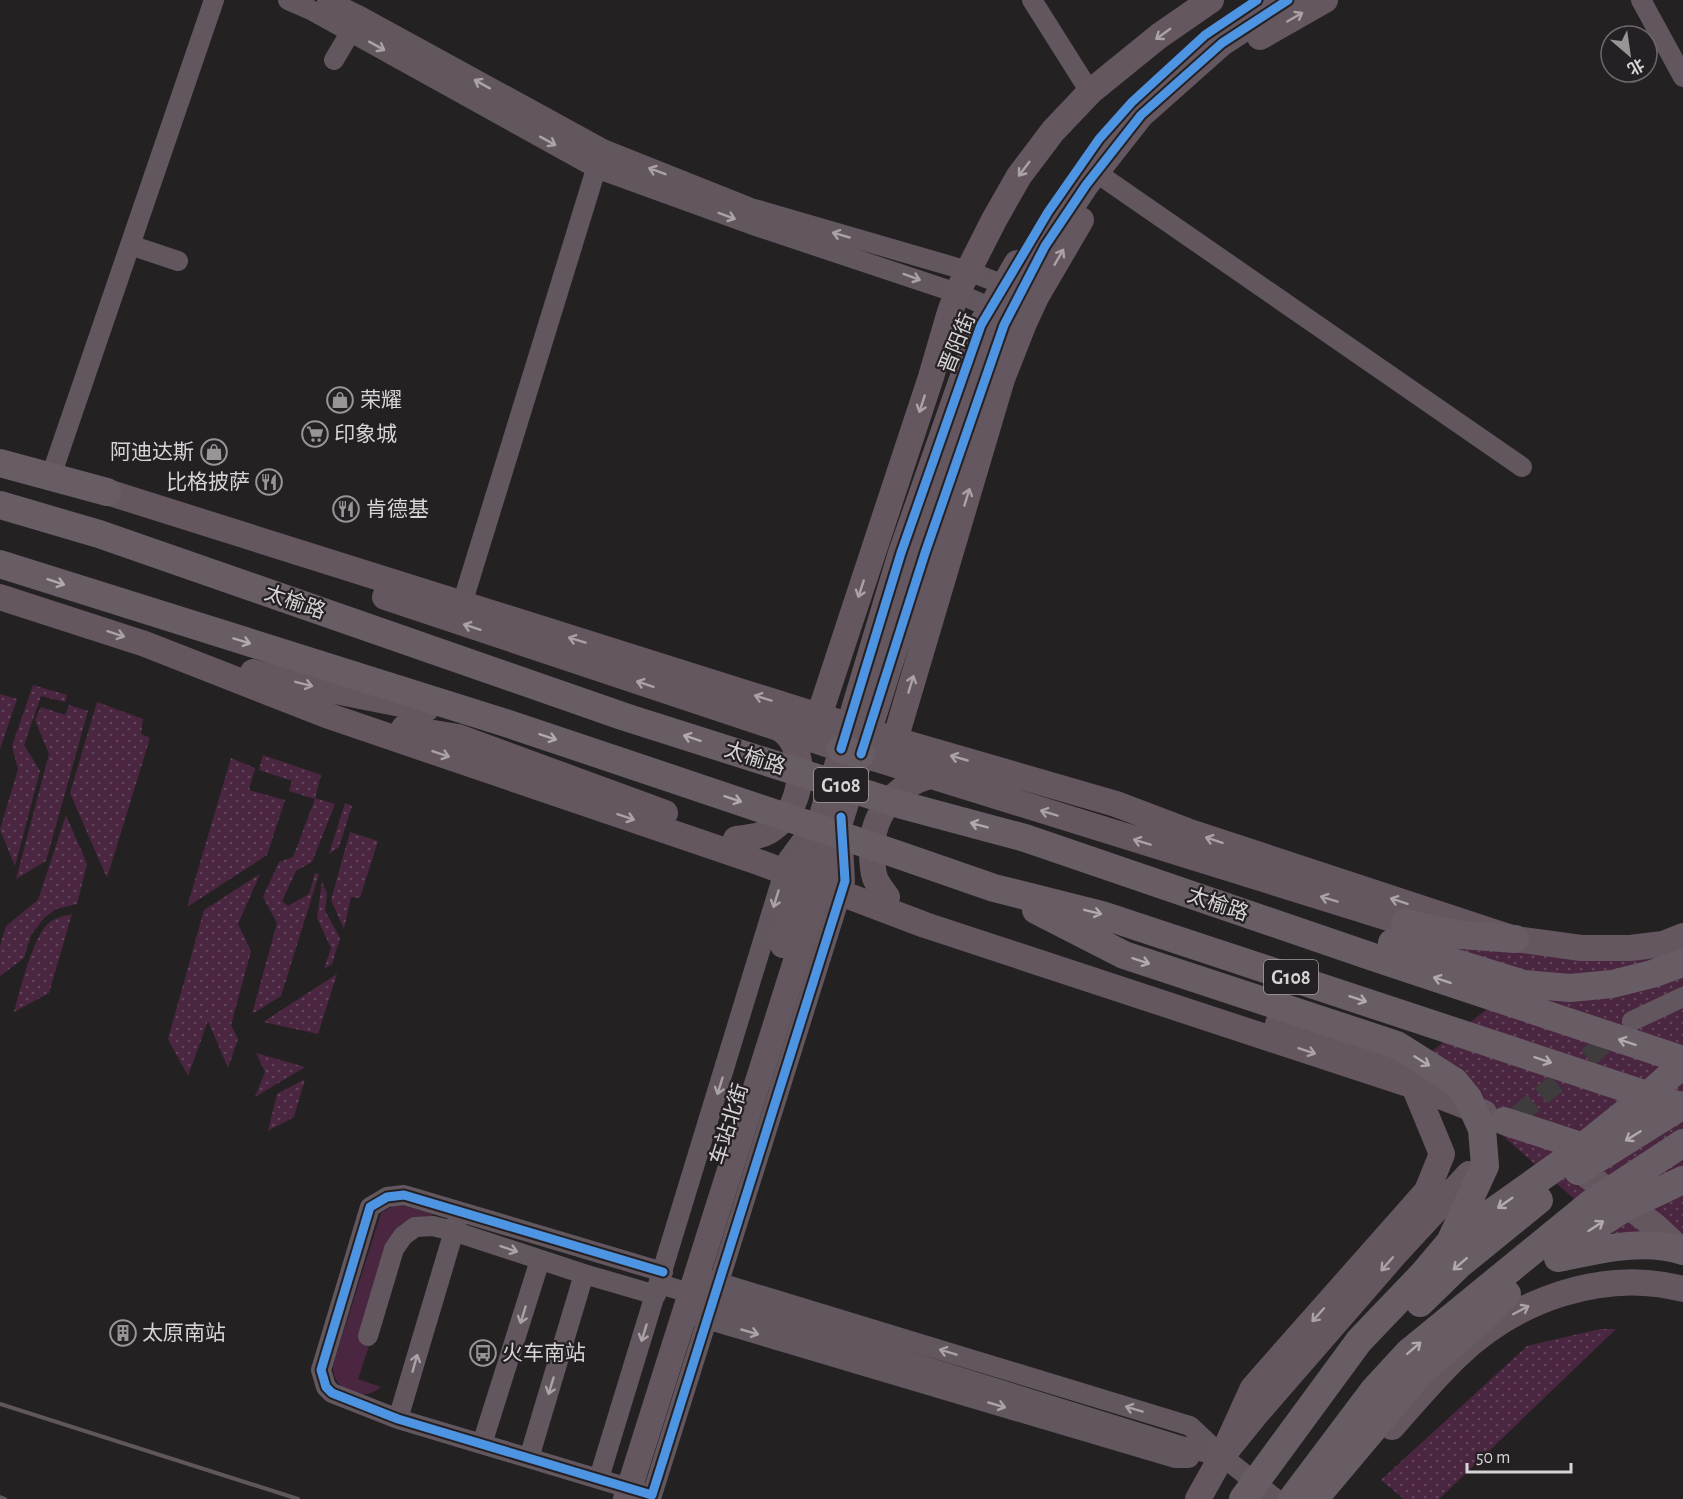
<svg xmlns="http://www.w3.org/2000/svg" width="1683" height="1499" font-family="'Alegreya Sans','Noto Sans SC',sans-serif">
<defs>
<pattern id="garden-dots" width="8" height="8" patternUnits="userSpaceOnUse" patternTransform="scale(1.5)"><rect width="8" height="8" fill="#4a2640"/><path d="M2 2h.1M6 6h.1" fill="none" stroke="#63455b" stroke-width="1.8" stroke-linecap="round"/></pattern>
</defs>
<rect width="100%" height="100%" fill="#242123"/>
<!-- park -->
<path fill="#4a2640" d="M402,1205L433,1214L431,1219L410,1223L358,1379L381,1387C362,1404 331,1390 333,1365L381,1213L393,1206Z"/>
<!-- garden -->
<path fill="url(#garden-dots)" d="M33,685L67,695L65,702L41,696L24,745L40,771L15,866L0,830L18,769L12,746Z
M0,694L17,699L0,749Z
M97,702L143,719L141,734L150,738L107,878L70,793Z
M69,705L88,711L46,861L16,879L49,754L35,720L41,707L65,715Z
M263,755L321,775L315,798L335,804L312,862L296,871L282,901L288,906L309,894L315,873L319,874L281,996L252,1014L277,923L263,897L279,862L293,857L315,799L289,791L292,781L259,770Z
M231,758L255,768L249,790L285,800L267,855L187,907Z
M345,803L352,806L339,847L329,854Z
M66,815L87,864L77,904L56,909L44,918L31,935L24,958L0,976V946L6,926L38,900Z
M350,832L378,841L360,898L351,897L344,929L331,900Z
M260,874L238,924L251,951L231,1025L238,1039L228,1068L208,1021L188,1076L168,1039L204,910Z
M322,881L327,894L325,911L340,938L332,964L324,969L331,948L317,918Z
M72,914L49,993L14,1012C20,991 33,934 50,922C57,917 64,916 72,914Z
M1439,942L1644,959L1683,955V1240L1617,1237L1494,1128L1432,1051L1511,991Z
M337,974L318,1034L263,1022Z
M256,1053L305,1067L255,1097L265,1072Z
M305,1079L294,1117L268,1131L277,1094Z
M1600,1329H1616L1439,1499H1404L1381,1480L1527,1346Z"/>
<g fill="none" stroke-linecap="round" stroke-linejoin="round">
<!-- minor-tunnel -->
<path stroke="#3f3c3e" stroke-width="20" stroke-dasharray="20 10" stroke-linecap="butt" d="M1518,1115L1621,1030"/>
<!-- minor -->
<path stroke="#63575f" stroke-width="20" d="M288,0L311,10L596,168L756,226L957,293L1003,313
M327,0L360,16L603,149L751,208L968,271L1017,290
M1032,0L1090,92
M1641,0L1683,77
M334,60L357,21
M1107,180L1522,467
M130,245L178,261
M51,476L214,0
M462,604L600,156
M1632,1021L1683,997
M663,1272L404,1195L387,1197L370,1207L321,1370L326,1387L332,1393L398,1419L652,1495L845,881L842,829
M584,1274L656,1295
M707,1279L1190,1426L1222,1456L1276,1499
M660,1284L1181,1446L1219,1456
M696,1316L1175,1458H1189
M368,1336L394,1249L403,1236L415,1227L433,1226L453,1231L584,1274L529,1458
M398,1419L457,1221
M482,1444L540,1260
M599,1478L788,859L816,821"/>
<!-- major -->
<path stroke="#65575f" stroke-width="26" d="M1260,37L1325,0
M107,492L895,740L1116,804L1187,831L1515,939L1581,948H1630L1663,944L1683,936
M0,597L145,644L326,715L761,863L925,925L1414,1086L1484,1113
M385,597L841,749
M253,672L310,686L426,709
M819,716L931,377L950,312L957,293L994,220L1019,176L1053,131L1090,92L1159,36L1211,0
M404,728L458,737L665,813
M895,740L1002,379L1024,323L1036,297L1081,220
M861,754L1405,923
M736,839C749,837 764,837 775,827C800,808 808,764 790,738C788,735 783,731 780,729
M887,897C883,891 877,884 875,878C872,869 872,859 872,850C872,814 896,785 930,776
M783,945L901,553L981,325L1017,263
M1565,1159L1655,1226L1683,1252
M1392,1427C1413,1403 1434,1378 1457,1356C1515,1300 1603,1268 1683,1289
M1222,1456L1253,1388L1427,1191L1442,1154L1414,1086L1394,1065L1363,1049L1278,1024
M626,1499L925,553L1004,325L1045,246L1086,185L1141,115L1222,43L1288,0
M1198,1499L1222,1456L1256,1414L1395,1254L1469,1174"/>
<!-- highway -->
<path stroke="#685d65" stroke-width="28" d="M0,463L107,492
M0,505L99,534L625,717L902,805L1025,838L1373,957L1683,1060
M0,564L512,725L896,854L994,888L1102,915L1683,1107
M841,749L861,754
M1036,910L1124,955L1397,1045L1454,1081L1468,1098L1482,1129L1485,1166L1450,1242
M1405,923L1461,935L1515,939
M1392,943L1524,984L1570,988L1612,984L1652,974L1683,963
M1504,1121L1596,1151
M1578,1171L1683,1105
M1556,1252L1626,1207L1683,1180
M1558,1258C1599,1250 1642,1238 1683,1251
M1420,1303L1459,1265L1539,1200
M1321,1491L1421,1372L1464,1335L1507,1294
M1243,1499L1359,1341L1423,1274L1450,1242L1574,1154L1654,1090L1683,1064
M1292,1499L1374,1390L1409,1352L1590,1204L1683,1143"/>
<!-- rail -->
<path stroke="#5f575c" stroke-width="4" d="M0,1404L298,1499
M0,1497L5,1499"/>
<!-- cycleway casing -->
<g stroke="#252023" stroke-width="13">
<path id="cycleway" d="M841,749L901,553L981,325L1048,212L1099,139L1132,102L1205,35L1257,0
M861,754L925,553L1004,325L1045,246L1086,185L1141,115L1222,43L1288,0
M663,1272L404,1195L387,1197L370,1207L321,1370L326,1387L332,1393L398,1419L652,1495L845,881L841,817"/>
</g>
<!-- cycleway -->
<use href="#cycleway" stroke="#4d94e3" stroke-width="9"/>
</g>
<!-- one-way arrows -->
<defs><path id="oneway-shaft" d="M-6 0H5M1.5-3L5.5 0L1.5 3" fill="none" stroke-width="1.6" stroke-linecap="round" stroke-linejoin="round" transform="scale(1.5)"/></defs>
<g stroke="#a9a2a6">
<use href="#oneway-shaft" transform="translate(1295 17) rotate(-30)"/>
<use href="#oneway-shaft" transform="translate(1163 34) rotate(144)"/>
<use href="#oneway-shaft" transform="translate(377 46) rotate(29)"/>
<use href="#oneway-shaft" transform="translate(482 84) rotate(-151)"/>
<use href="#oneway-shaft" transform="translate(548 141) rotate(29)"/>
<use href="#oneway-shaft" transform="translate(1024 169) rotate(127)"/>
<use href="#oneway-shaft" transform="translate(657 171) rotate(-159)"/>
<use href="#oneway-shaft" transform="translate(727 216) rotate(20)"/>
<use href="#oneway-shaft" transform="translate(841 235) rotate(-164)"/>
<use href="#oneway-shaft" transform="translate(1059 257) rotate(-60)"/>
<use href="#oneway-shaft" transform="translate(912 277) rotate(20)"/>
<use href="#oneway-shaft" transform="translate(922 404) rotate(108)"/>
<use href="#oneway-shaft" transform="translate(967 497) rotate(-73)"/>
<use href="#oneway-shaft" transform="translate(861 589) rotate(108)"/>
<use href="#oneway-shaft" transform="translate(472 627) rotate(-162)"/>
<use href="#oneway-shaft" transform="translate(116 634) rotate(18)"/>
<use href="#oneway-shaft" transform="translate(577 640) rotate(-163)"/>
<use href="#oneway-shaft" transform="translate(304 684) rotate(14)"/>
<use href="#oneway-shaft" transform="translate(645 684) rotate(-162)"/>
<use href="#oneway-shaft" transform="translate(911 684) rotate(-73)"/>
<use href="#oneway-shaft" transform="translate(763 698) rotate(-163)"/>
<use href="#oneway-shaft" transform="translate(441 754) rotate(19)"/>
<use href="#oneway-shaft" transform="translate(959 758) rotate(-164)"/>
<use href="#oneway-shaft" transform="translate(1049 813) rotate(-163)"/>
<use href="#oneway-shaft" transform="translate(626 817) rotate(19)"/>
<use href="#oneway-shaft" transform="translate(1214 840) rotate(-162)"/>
<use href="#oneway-shaft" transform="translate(1142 842) rotate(-163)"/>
<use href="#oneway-shaft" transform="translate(776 899) rotate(107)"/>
<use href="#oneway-shaft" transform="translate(1329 899) rotate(-163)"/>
<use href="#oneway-shaft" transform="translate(1399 901) rotate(-162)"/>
<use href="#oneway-shaft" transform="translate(1307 1051) rotate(18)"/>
<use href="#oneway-shaft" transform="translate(720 1086) rotate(107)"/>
<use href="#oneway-shaft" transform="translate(509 1249) rotate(18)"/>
<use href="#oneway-shaft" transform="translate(1387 1264) rotate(131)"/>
<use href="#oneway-shaft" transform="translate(1521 1310) rotate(-28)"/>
<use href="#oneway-shaft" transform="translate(523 1315) rotate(107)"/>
<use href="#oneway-shaft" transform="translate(1318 1315) rotate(132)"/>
<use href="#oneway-shaft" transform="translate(750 1332) rotate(16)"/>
<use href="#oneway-shaft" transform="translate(644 1333) rotate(107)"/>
<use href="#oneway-shaft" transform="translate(948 1352) rotate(-163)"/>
<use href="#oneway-shaft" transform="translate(415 1363) rotate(-74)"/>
<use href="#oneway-shaft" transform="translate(551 1386) rotate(107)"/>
<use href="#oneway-shaft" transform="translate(997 1405) rotate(16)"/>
<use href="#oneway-shaft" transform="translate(1134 1409) rotate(-163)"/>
</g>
<g stroke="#b0aaae">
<use href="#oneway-shaft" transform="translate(56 582) rotate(18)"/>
<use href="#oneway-shaft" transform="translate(242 641) rotate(17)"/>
<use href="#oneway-shaft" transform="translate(548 737) rotate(18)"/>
<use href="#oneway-shaft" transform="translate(692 738) rotate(-162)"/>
<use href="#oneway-shaft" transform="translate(733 799) rotate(18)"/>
<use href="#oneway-shaft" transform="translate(979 825) rotate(-165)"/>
<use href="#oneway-shaft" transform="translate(1093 912) rotate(14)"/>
<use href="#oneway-shaft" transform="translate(1141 961) rotate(18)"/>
<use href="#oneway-shaft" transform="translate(1442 980) rotate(-162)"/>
<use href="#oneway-shaft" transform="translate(1358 999) rotate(18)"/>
<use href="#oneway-shaft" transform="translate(1627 1042) rotate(-162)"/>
<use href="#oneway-shaft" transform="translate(1543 1060) rotate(18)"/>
<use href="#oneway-shaft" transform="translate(1422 1061) rotate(32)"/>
<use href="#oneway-shaft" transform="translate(1633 1136) rotate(148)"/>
<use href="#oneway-shaft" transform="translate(1505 1203) rotate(145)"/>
<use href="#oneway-shaft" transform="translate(1596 1226) rotate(-33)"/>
<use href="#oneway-shaft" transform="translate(1460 1264) rotate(139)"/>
<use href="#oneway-shaft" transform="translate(1414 1348) rotate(-41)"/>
</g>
<!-- icons -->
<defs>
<g id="shop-ring" transform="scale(1.35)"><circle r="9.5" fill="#252023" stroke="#989597" stroke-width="1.5"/><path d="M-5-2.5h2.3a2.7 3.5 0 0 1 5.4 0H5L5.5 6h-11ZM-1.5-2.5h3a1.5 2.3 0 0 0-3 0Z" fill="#989597"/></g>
<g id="supermarket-ring" transform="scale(1.35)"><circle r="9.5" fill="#252023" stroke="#989597" stroke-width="1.5"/><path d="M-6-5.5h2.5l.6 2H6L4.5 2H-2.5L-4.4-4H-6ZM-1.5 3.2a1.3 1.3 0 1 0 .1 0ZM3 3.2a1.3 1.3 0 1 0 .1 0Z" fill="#989597"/></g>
<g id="restaurant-ring" transform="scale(1.35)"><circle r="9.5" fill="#252023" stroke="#989597" stroke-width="1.5"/><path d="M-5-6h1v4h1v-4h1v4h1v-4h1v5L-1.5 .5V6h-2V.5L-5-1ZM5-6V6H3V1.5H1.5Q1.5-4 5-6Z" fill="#989597"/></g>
<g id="building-ring" transform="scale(1.35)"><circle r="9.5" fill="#252023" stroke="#989597" stroke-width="1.5"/><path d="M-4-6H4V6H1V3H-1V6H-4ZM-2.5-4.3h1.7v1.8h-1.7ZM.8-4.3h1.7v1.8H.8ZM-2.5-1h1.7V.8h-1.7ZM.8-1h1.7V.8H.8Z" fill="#989597"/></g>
<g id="bus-ring" transform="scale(1.35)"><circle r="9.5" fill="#252023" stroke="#989597" stroke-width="1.5"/><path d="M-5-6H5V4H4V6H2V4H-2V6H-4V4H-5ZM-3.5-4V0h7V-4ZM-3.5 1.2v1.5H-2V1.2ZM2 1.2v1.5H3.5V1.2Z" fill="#989597"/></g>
</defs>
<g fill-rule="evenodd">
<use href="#shop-ring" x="340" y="400"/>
<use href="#supermarket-ring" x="315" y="434"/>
<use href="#shop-ring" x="214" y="452"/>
<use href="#restaurant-ring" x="269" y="482"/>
<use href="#restaurant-ring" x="346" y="509"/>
<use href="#building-ring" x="123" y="1333"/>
<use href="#bus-ring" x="483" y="1353"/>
</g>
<g text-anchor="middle" stroke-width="4.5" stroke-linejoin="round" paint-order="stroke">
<!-- shield labels -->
<g fill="#252023" stroke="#a29ea0" stroke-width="1.5">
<rect x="814" y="768" width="54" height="34" rx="4.5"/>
<rect x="1264" y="960" width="54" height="34" rx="4.5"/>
</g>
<g font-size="20" font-weight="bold" fill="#d7d4d6">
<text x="841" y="792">G108</text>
<text x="1291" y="984">G108</text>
</g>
<!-- street labels -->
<g font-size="21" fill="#d7d4d6" stroke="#252023">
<text transform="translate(957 343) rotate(-68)" y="7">晋阳街</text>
<text transform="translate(295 602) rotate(19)" y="7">太榆路</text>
<text transform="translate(755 758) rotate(18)" y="7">太榆路</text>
<text transform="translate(1218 904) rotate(19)" y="7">太榆路</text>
<text transform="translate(729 1124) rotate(-73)" y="7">车站北街</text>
</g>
<!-- poi labels -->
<g font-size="21" fill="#d7d4d6" stroke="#252023" text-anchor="start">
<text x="360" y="407">荣耀</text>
<text x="334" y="441">印象城</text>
<text x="194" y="459" text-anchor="end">阿迪达斯</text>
<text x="250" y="489" text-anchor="end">比格披萨</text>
<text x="366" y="516">肯德基</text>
<text x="142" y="1340">太原南站</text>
<text x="502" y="1360">火车南站</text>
</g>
</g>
<!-- north arrow -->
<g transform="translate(1629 54) rotate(151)"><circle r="28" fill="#252023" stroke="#6c686b" stroke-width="1.5"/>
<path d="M0-4.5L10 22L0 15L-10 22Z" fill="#989597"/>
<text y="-9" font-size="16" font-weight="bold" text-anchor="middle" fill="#d7d4d6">北</text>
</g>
<!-- scale -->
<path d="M1467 1463v9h104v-9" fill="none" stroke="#d7d4d6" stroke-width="3"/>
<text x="1476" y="1463" font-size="18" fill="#d7d4d6" stroke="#252023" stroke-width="4.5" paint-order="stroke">50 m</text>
</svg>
